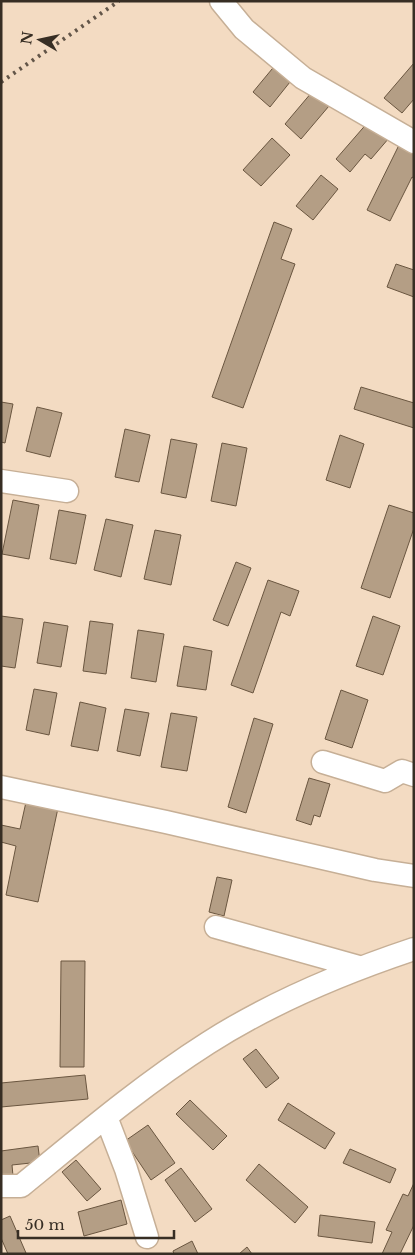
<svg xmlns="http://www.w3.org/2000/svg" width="415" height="1255" font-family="'Libre Baskerville',serif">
<rect width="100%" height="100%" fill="#f3dbc2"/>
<!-- building -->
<path fill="#b49e85" stroke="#6a5640" d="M277,63L294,77L270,107L253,92Z
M414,63V99L402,113L384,98Z
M312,92L329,106L301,139L285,124Z
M369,121L389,138L371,159L365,154L350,172L336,159Z
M272,138L290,155L261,186L243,170Z
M400,143L414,150V178L412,177L390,221L367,210Z
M321,175L338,189L313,220L296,206Z
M274,222L292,229L281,259L295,264L243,408L212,397Z
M396,264L414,270V297L387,287Z
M361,387L414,403V428L354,409Z
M1,402L13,404L5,443L1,442Z
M37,407L62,413L50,457L26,451Z
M125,429L150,435L139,482L115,477Z
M340,435L364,444L350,488L326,480Z
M171,439L197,444L186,498L161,493Z
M222,443L247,448L236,506L211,501Z
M13,500L39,505L29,559L2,554Z
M389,505L414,513V528L390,598L361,588Z
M59,510L86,515L76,564L50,559Z
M106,519L133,525L121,577L94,570Z
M155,530L181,535L171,585L144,579Z
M236,562L251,568L228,626L213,620Z
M268,580L299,591L290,616L281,612L253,693L231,685Z
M1,616L23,619L15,668L1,666Z
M373,616L400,626L383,675L356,666Z
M90,621L113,624L106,674L83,671Z
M44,622L68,626L61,667L37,663Z
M138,630L164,634L156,682L131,678Z
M184,646L212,651L206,690L177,686Z
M34,689L57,693L49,735L26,730Z
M341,690L368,700L352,748L325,739Z
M80,702L106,708L98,751L71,746Z
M125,709L149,713L140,756L117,751Z
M171,713L197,717L187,771L161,767Z
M254,718L273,724L246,813L228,807Z
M309,778L330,784L320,817L314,815L311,825L296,820Z
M26,802L58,808L38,902L6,895L16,846L1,842V825L20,829Z
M217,877L232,880L224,916L209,912Z
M61,961H85L84,1067H60Z
M256,1049L279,1078L266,1088L243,1059Z
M85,1075L88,1099L1,1107V1083Z
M190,1100L227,1136L213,1150L176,1114Z
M288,1103L335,1133L325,1149L278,1120Z
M148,1125L175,1163L151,1180L125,1141Z
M38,1146L40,1162L12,1165L13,1176L1,1177V1151Z
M350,1149L396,1169L390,1183L343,1163Z
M76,1160L101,1189L87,1201L62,1172Z
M259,1164L308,1207L295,1223L246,1180Z
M181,1168L212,1209L195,1222L165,1180Z
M414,1183V1225L400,1254H382L392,1232L386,1230L403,1194L408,1196Z
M121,1200L127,1224L84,1236L78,1212Z
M320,1215L375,1222L372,1243L318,1236Z
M10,1216L26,1253L23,1254H8L1,1238V1220Z
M192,1241L198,1254H174L173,1251Z
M247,1247L252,1254H239Z"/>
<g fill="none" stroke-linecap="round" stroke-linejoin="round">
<!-- minor casing -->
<g stroke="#c6af96" stroke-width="25">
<path id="minor" d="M221,1L244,29L303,78L414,142
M1,481L67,491
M323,762L385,781L402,771L414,775
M1,787L166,822L375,870L414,876
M216,927L359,967
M106,1117L126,1169L147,1237
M1,1186H21C81,1137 142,1085 208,1043C272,1002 342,973 414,949"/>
</g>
<!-- minor -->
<use href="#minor" stroke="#fff" stroke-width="22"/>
<!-- rail -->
<path stroke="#625548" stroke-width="4" stroke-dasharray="2.5 5" stroke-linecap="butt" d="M1,82L119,1"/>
</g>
<!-- border -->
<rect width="415" height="1255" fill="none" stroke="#372e24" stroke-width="5"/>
<!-- north arrow -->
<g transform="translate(40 40) rotate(279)" stroke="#f3dbc2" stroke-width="4" paint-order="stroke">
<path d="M0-4L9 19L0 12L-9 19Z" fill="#372e24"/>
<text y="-8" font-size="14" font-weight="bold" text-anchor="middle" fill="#372e24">N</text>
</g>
<!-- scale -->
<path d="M18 1230v8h156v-8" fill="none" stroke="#372e24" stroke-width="2.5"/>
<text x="25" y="1230" font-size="15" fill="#372e24" stroke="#f3dbc2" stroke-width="4" paint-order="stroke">50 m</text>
</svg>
